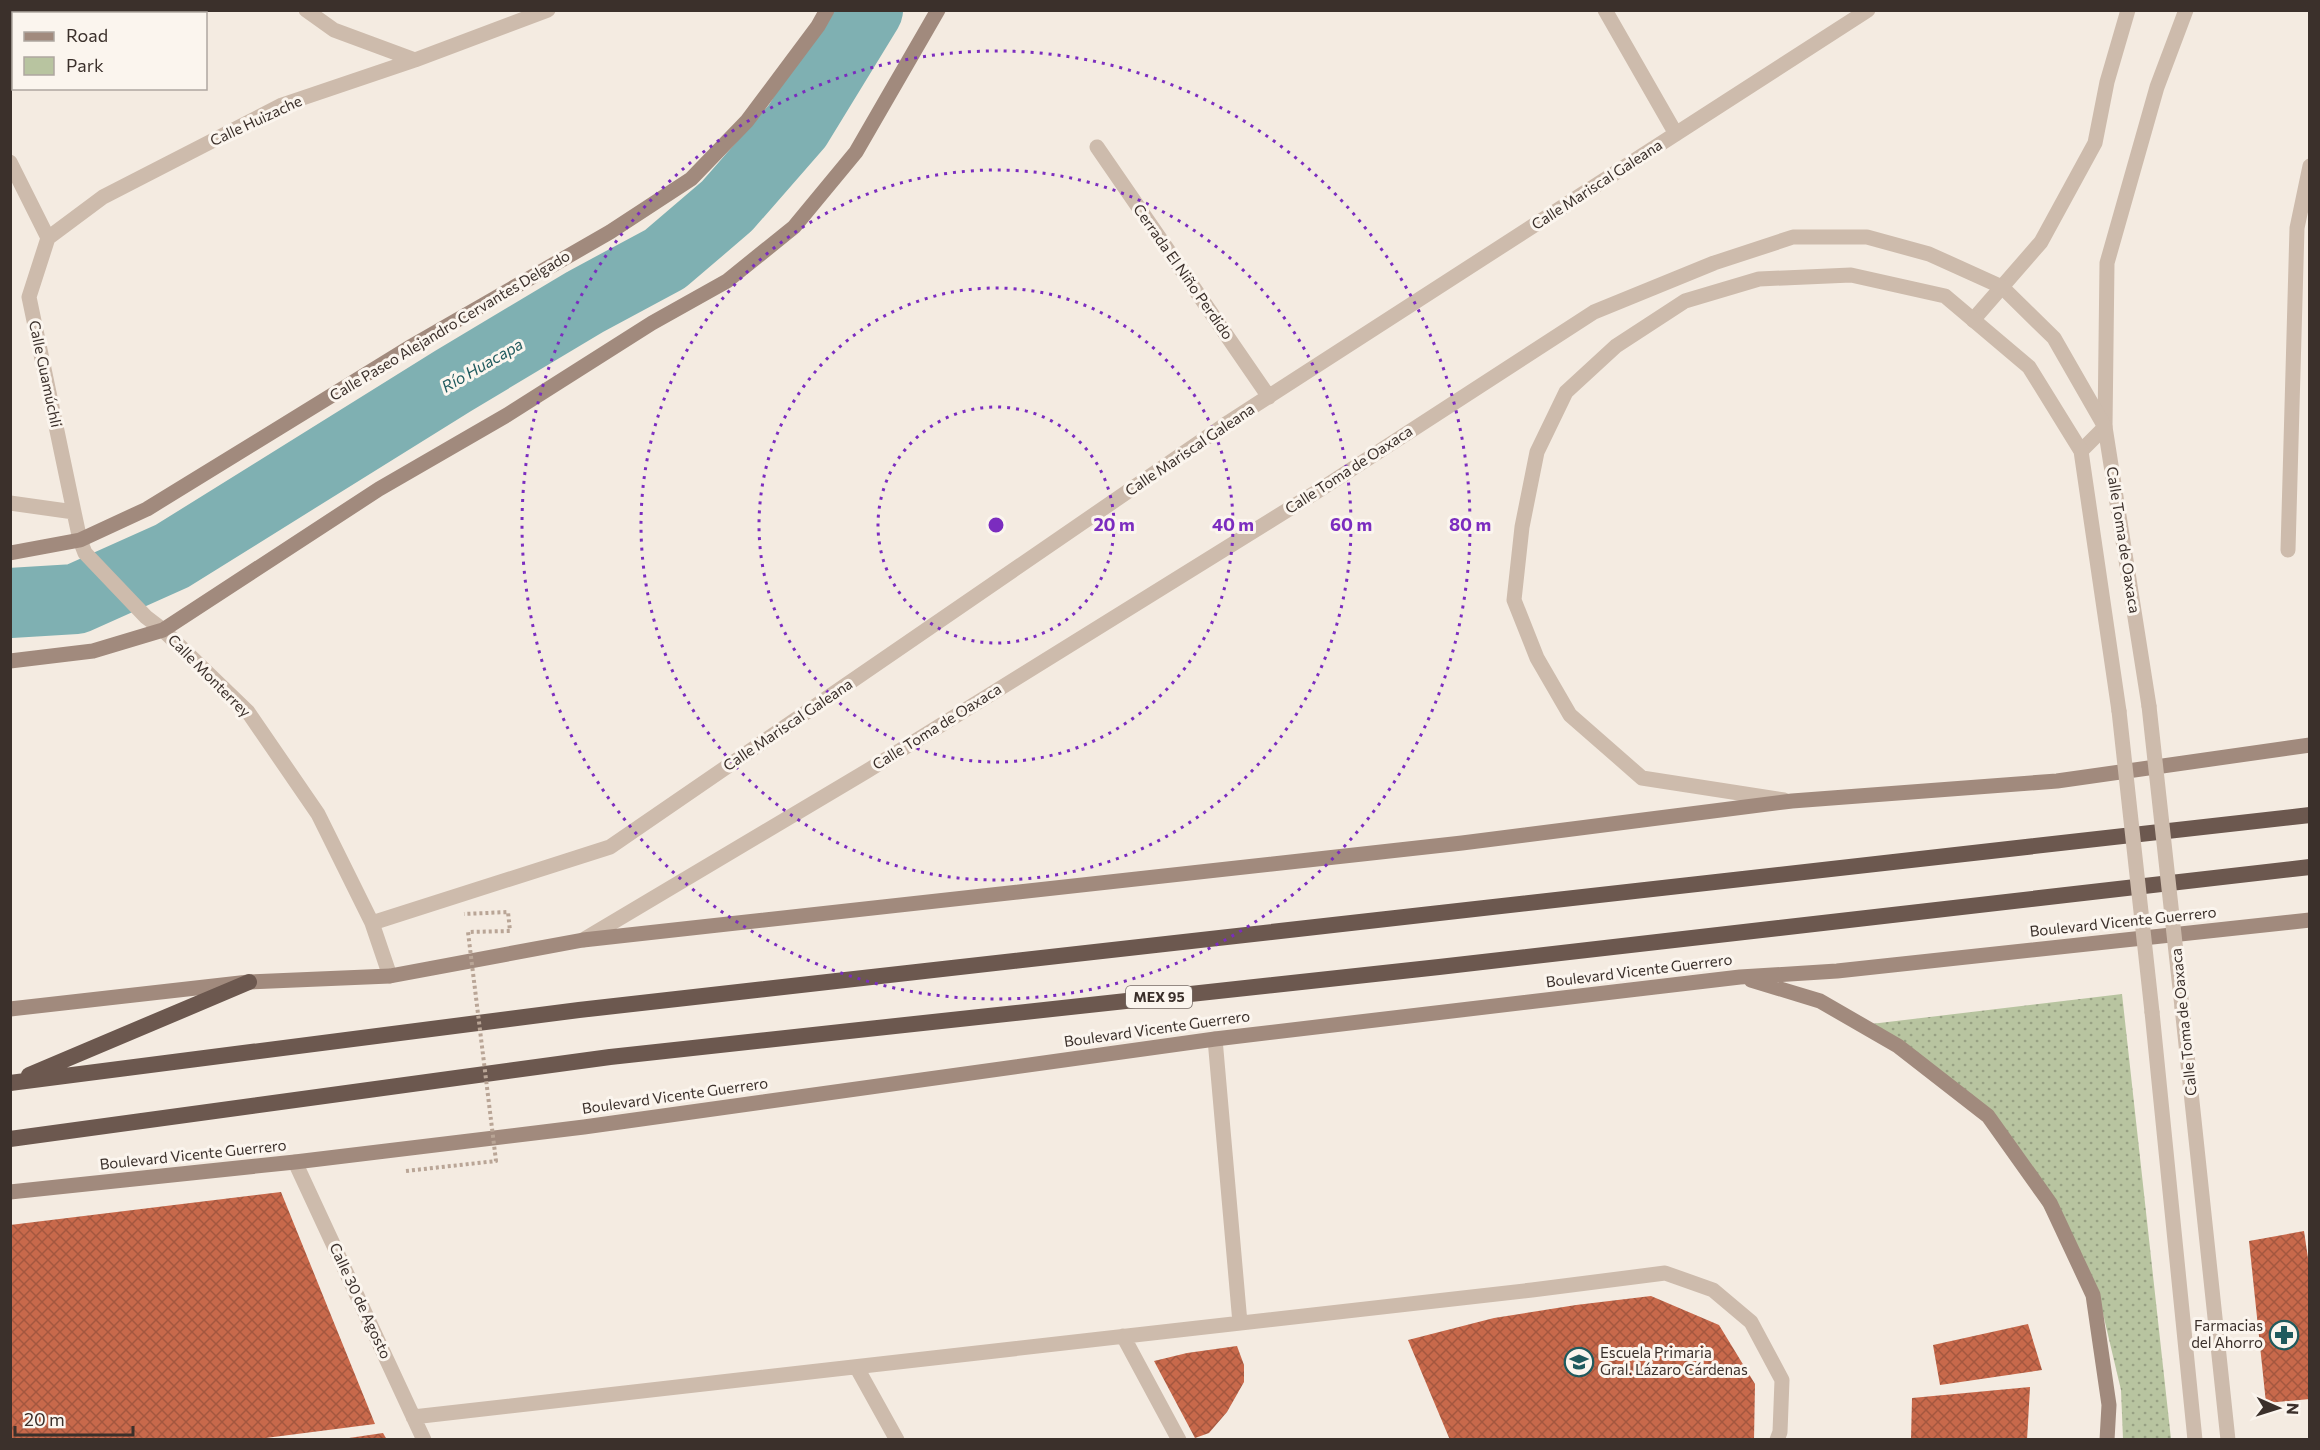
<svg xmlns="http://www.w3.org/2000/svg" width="2320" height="1450" font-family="Commissioner,sans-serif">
<defs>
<pattern id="green-dots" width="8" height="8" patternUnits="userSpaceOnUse" patternTransform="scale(1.5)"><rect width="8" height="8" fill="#b8c4a0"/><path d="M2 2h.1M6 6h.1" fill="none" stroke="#97a083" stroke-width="1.8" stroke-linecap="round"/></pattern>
<pattern id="building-cross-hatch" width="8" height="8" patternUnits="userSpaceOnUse" patternTransform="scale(1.5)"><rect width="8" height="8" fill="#c8694b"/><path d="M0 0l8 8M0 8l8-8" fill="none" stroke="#a4573f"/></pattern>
</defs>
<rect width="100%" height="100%" fill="#f4ebe1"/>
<!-- green -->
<path fill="url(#green-dots)" d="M2122,994L2171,1439H2123L2121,1390L2100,1301L1987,1113L1871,1024Z"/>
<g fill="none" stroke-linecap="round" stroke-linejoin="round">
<!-- river -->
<path stroke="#7fb0b2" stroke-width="70" d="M10,603L76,599L172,556L453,381L585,302L665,259L727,206L797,126L868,10"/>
</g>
<!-- building -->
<path fill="url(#building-cross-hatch)" d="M281,1192L375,1424L250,1440H10V1225Z
M2304,1231L2310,1272V1399L2266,1403L2249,1241Z
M1651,1296L1719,1325L1755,1384L1754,1440H1450L1408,1340L1494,1318L1576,1305Z
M2028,1324L2042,1370L1940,1385L1933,1345Z
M1237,1346L1244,1365V1382L1227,1412L1209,1433L1195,1438L1154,1361L1187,1353Z
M2030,1387L2027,1440H1911L1912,1398Z
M383,1433L387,1440H349V1438Z"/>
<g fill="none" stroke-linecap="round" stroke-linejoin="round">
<!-- minor -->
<path stroke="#cdbbac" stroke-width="15" d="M306,10L334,30L415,60
M1605,10L1676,134
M10,81L14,80
M1097,147L1269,397
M10,162L48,238
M48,238L103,197L282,105L415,60L548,10
M48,238L29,297L74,512
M1973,320L2041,242L2095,143L2107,82L2128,10
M2081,451L2105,427L2107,263L2157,87L2186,10
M10,503L74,512L80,540L85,553L146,617L163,630L248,712L318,814L372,923L390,976
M2288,550L2297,228L2310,166
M372,923L610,847L1229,422L1868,10
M1215,1039L1240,1323
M295,1162L424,1440
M1123,1336L1179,1440
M857,1368L897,1440
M413,1417L1532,1290L1665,1273L1713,1290L1751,1322L1782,1380L1780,1432L1777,1440"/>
<!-- tertiary -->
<path stroke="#cdbbac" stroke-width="15" d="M1784,800L1642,778L1570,715L1537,658L1514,600L1522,527L1537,452L1566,392L1616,346L1685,301L1759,279L1851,275L1945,296L2029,367L2081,451L2119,711
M583,940L867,771L1318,491L1594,312L1714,263L1793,237H1867L1929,254L2002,287L2054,338L2105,427L2149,706
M2182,1007L2228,1440
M2152,1012L2195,1440"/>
<!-- secondary -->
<path stroke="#a18a7d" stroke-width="15" d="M10,553L80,540L147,509L412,346L610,232L691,179L747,121L818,26L827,10
M10,661L93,651L163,630L379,489L507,415L652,323L727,281L794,227L856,152L938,10
M1751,980L1820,1001L1898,1046L1988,1116L2050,1203L2093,1295L2109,1405L2107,1440
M10,1009L249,982L390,976L583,940L1462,843L1792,801L2057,781L2310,745
M10,1192L295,1162L584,1127L1215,1039L1740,977L1837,971L2310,920"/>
<!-- trunk -->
<path stroke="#6c584f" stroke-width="16" d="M29,1075L249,982
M10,1083L579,1010L2310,815
M10,1139L610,1057L1439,967L2310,867"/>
<!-- path-bridge -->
<path stroke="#b9a596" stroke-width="4" stroke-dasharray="3 3" stroke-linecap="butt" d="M406,1171L496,1161L468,932L510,931L508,912L464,914"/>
<!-- tertiary-bridge -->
<path stroke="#cdbbac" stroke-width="15" d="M2149,706L2182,1007
M2119,711L2152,1012"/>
</g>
<!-- distance rings -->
<g fill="none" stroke="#7b2cbf" stroke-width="3" stroke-dasharray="3 6">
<circle cx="996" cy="525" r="118"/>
<circle cx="996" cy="525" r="237"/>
<circle cx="996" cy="525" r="355"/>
<circle cx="996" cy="525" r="474"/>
</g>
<!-- icons -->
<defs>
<g id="pharmacy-ring" transform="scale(1.5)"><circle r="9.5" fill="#fbf5ee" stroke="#1f5a5e" stroke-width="1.5"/><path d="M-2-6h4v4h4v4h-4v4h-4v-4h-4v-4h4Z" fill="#1f5a5e"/></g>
<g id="school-ring" transform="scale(1.5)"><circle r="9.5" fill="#fbf5ee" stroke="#1f5a5e" stroke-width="1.5"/><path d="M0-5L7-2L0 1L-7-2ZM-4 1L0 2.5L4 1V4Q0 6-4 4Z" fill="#1f5a5e"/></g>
</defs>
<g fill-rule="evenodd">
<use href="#pharmacy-ring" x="2284" y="1335"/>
<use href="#school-ring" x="1579" y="1362"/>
</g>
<g text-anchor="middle" stroke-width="6" stroke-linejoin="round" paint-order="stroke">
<!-- shield labels -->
<rect fill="#fbf5ee" stroke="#756b66" stroke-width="1.5" x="1126" y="986" width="66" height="22" rx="4.5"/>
<g font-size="14" font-weight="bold" fill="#3b302b">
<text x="1159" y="1002">MEX 95</text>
</g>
<!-- street labels -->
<g font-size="15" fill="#3b302b" stroke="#fbf5ee">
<text transform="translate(256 121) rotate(-25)" y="5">Calle Huizache</text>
<text transform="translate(1597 185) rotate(-33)" y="5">Calle Mariscal Galeana</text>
<text transform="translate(1183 272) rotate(55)" y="5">Cerrada El Niño Perdido</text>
<text transform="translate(450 326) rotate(-31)" y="5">Calle Paseo Alejandro Cervantes Delgado</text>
<text transform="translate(45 374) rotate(78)" y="5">Calle Guamúchli</text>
<text transform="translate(1190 450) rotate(-34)" y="5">Calle Mariscal Galeana</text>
<text transform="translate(1349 470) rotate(-33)" y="5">Calle Toma de Oaxaca</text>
<text transform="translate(2123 540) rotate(81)" y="5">Calle Toma de Oaxaca</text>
<text transform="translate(209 676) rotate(45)" y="5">Calle Monterrey</text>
<text transform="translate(788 725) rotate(-34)" y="5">Calle Mariscal Galeana</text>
<text transform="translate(937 727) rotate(-32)" y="5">Calle Toma de Oaxaca</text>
<text transform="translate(2123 922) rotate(-6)" y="5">Boulevard Vicente Guerrero</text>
<text transform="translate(1639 971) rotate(-7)" y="5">Boulevard Vicente Guerrero</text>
<text transform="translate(2184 1022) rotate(-96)" y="5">Calle Toma de Oaxaca</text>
<text transform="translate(1157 1029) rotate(-8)" y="5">Boulevard Vicente Guerrero</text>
<text transform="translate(675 1096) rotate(-8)" y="5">Boulevard Vicente Guerrero</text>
<text transform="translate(193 1155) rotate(-6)" y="5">Boulevard Vicente Guerrero</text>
<text transform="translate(360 1301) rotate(65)" y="5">Calle 30 de Agosto</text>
</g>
<!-- poi labels -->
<g font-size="15" fill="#3b302b" stroke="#fbf5ee" text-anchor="end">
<text x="2263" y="1331">Farmacias<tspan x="2263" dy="17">del Ahorro</tspan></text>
<text x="1600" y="1358" text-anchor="start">Escuela Primaria<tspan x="1600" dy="17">Gral. Lázaro Cárdenas</tspan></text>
</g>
<!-- water labels -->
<g font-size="16" font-style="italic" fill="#1f5a5e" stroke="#fbf5ee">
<text transform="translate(482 365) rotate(-30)" y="6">Río Huacapa</text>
</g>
</g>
<circle cx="996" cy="525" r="9" fill="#7b2cbf" stroke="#fbf5ee" stroke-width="3"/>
<g font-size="18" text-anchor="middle" font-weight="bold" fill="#7b2cbf" stroke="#fbf5ee" stroke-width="6" stroke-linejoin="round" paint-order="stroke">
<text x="1114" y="531">20 m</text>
<text x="1233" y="531">40 m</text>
<text x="1351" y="531">60 m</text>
<text x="1470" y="531">80 m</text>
</g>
<!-- border -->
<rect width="2320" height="1450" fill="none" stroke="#3b302b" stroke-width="24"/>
<!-- legend -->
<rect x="12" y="12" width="195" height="78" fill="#fbf5ee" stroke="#aea6a0" stroke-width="1.5"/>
<rect x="24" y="32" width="30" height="9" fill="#a18a7d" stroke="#aea6a0" stroke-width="1.5"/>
<text x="66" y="42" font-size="18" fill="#3b302b">Road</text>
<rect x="24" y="57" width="30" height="18" fill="#b8c4a0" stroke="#aea6a0" stroke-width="1.5"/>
<text x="66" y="72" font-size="18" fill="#3b302b">Park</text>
<!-- north arrow -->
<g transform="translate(2278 1408) rotate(93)" stroke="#fbf5ee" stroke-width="4.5" paint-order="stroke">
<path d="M0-4.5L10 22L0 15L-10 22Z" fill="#3b302b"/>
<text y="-9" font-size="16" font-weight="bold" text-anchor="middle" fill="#3b302b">N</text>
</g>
<!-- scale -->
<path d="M15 1426v9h118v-9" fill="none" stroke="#3b302b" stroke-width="3"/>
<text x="24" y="1426" font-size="18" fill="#3b302b" stroke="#fbf5ee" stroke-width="4.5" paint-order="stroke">20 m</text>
</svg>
